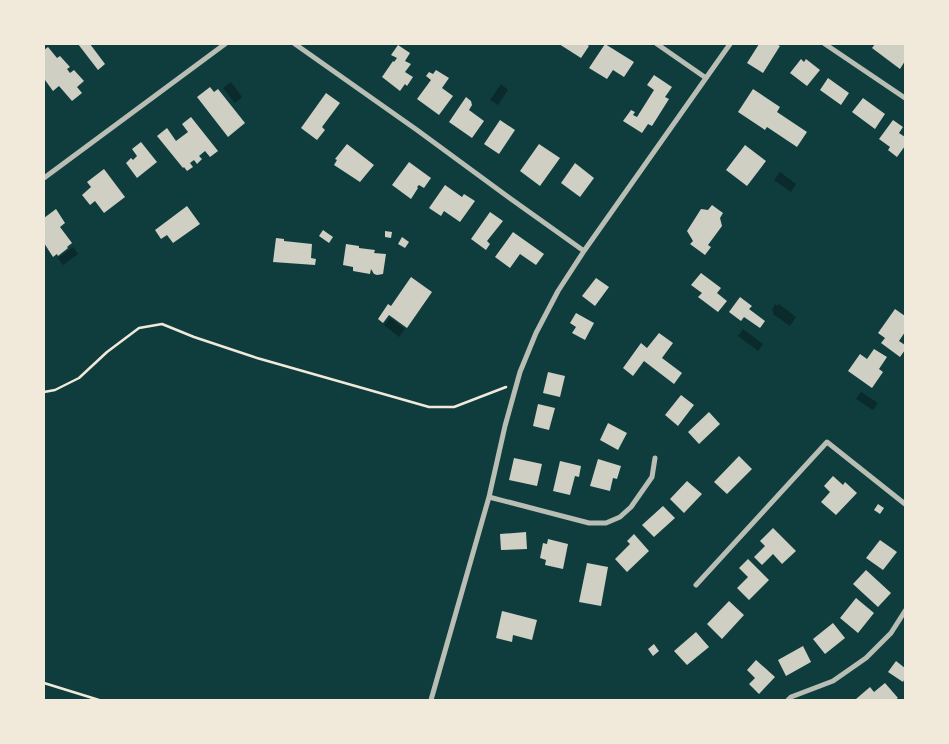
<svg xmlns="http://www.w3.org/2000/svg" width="949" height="744" font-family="'DejaVu Sans',sans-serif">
<rect width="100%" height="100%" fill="#0f3d3e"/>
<!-- water -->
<path fill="#0a2a2b" d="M231,82L242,97L235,103L223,88Z
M501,84L508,90L498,105L490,100Z
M780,172L796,184L791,192L774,180Z
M73,247L78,254L63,265L58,258Z
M775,304L777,306L779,304L796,317L790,326L773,314L774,312L772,310Z
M390,318L405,329L399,337L384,325Z
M743,329L763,344L758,351L738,336Z
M861,392L878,403L873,410L856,399Z"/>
<!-- building -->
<path fill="#cfcfc3" d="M78,44H90L105,64L98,70Z
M559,44H586L589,46L581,58Z
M605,44L634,62L624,77L613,70L607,79L589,68Z
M759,44H776L780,46L763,73L747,63Z
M875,44H904L905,45V61L900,69L872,48Z
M398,45L410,53L405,61L411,64L405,72L413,77L407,86L405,84L400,91L382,77L393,61L394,62L397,58L391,55Z
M48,47L57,58L60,56L70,67L67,69L70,73L74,70L84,81L77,87L82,93L72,101L59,86L53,91L45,80L44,81V50Z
M801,59L804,62L806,59L820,70L807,86L790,73Z
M436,70L449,78L442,88L453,96L439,115L417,99L431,80L426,76L429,72L433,74Z
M654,75L672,87L665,97L669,99L652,126L648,124L642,133L623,121L631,110L635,112L633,115L637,117L654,90L647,85Z
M828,78L849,93L841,105L820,90Z
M210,87L214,92L218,89L245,123L228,137L197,97Z
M753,89L780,107L777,112L807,132L797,147L767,127L765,130L738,112Z
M326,93L340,103L322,127L325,130L317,140L301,128Z
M466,97L471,101L472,105L469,110L484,121L472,138L449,122Z
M863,98L885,114L875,129L852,112Z
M191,117L218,151L210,157L205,151L199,156L202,159L197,164L194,160L190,163L193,167L187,171L184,167L183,168L157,136L167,128L176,141L188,132L182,124Z
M500,120L515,130L499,154L484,144Z
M893,120L903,127L899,133L905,137V146L897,157L888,150L890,147L879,139Z
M141,142L157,162L137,178L126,163L131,158L133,160L137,156L132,149Z
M347,144L374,165L360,182L334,165L337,160L335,159Z
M539,144L560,158L540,186L520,171Z
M745,145L766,161L747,186L726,170Z
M409,162L431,178L424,188L419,185L417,187L418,188L411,199L392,185Z
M575,163L594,178L580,197L561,183Z
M104,169L125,197L104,213L95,201L90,205L82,195L91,187L87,182Z
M445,185L462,197L464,194L475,201L460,222L444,211L441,216L429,208Z
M712,205L723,213L720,218L722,226L708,245L711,247L705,255L690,244L693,241L687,231L701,209L708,210Z
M187,206L200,224L173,243L167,235L161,239L155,230Z
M56,209L65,223L60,227L72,243L67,247L68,248L58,256L57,254L53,257L44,243V218Z
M490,212L503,221L487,241L490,244L486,250L471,239Z
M323,230L333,237L329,243L319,236Z
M385,231L392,232L391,238L385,237Z
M513,232L544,254L536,265L520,254L510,268L495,257Z
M402,237L409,242L405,248L398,244Z
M276,238L284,239V241L312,244L311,258L316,259L315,265L273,262Z
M346,244L359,246V248L375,250L374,253L386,254L383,274L377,275L374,274L371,269L370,274L353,271V267L343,265Z
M701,273L721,288L717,293L727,301L718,312L698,297L702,293L691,285Z
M411,277L432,292L407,328L389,315L383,323L378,319L388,304L391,306Z
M596,278L609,287L595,306L582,296Z
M740,297L752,306L749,309L765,321L760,328L744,317L741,321L729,312Z
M895,309L905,316V332L899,341L905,345V350L900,357L881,343L885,338L878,333Z
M576,313L594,323L585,340L572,333L576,327L570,323Z
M659,333L673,343L662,358L682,373L674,384L644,361L633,376L623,368L641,343L647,348Z
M874,349L887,357L879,369L883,372L872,388L848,371L860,354L867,359Z
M548,372L565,376L560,397L543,393Z
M681,395L694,405L678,426L665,415Z
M538,404L555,408L549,430L533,426Z
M709,412L720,424L699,444L688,432Z
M608,423L627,433L618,450L600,440Z
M739,456L752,469L727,494L714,482Z
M514,458L542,464L537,486L509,480Z
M598,459L621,466L617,479L613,478L610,491L590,486Z
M560,461L581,466L579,477L575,476L570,495L553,491Z
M833,476L843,485L845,482L857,493L836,515L821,502L830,492L824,486Z
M687,481L702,494L684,513L670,499Z
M878,504L884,508L880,514L874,510Z
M663,506L675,518L654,537L642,525Z
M773,528L796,551L782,564L773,554L762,565L754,557L765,546L760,541Z
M526,532L527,549L501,550L500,534Z
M634,534L649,551L627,572L615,559L630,544L627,541Z
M548,539L568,544L563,569L545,565L546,560L540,558L543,543L547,544Z
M880,540L897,552L883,570L866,558Z
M748,559L769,580L749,600L737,588L748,577L739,568Z
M587,563L608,567L601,606L579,602Z
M866,570L891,593L878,607L853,584Z
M856,598L874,613L858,633L840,618Z
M729,601L744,615L722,639L707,624Z
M502,611L537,620L532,640L513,635L512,642L496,638Z
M833,623L845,638L825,654L813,639Z
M696,632L709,647L687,665L674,651Z
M654,644L659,651L653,656L648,649Z
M803,646L811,662L786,676L778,660Z
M756,660L775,677L759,694L749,684L755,678L747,670Z
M896,661L905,668V678L903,682L888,672Z
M885,683L898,698L895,700H857L856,699L870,687L874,692Z"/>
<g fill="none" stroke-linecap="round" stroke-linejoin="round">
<!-- path -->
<path stroke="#f1e9da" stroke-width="2.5" d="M44,392L55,390L79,378L107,352L139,328L162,324L194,337L257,358L429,407H454L506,387
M44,683L99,700"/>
<!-- minor -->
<path stroke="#b8beb3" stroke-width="5" d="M295,44L417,130L511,199L584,251
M657,44L706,78
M825,44L905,98
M44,178L225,44
M489,497L589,523H606L620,517L631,507L652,477L655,458
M696,585L827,442L905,504
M431,700L489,497L505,426L520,372L536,333L558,291L584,251L730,44
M788,700L791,697L833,681L866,658L891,633L905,611"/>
</g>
<!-- border -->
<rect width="949" height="744" fill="none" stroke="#f1e9da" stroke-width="90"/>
</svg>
